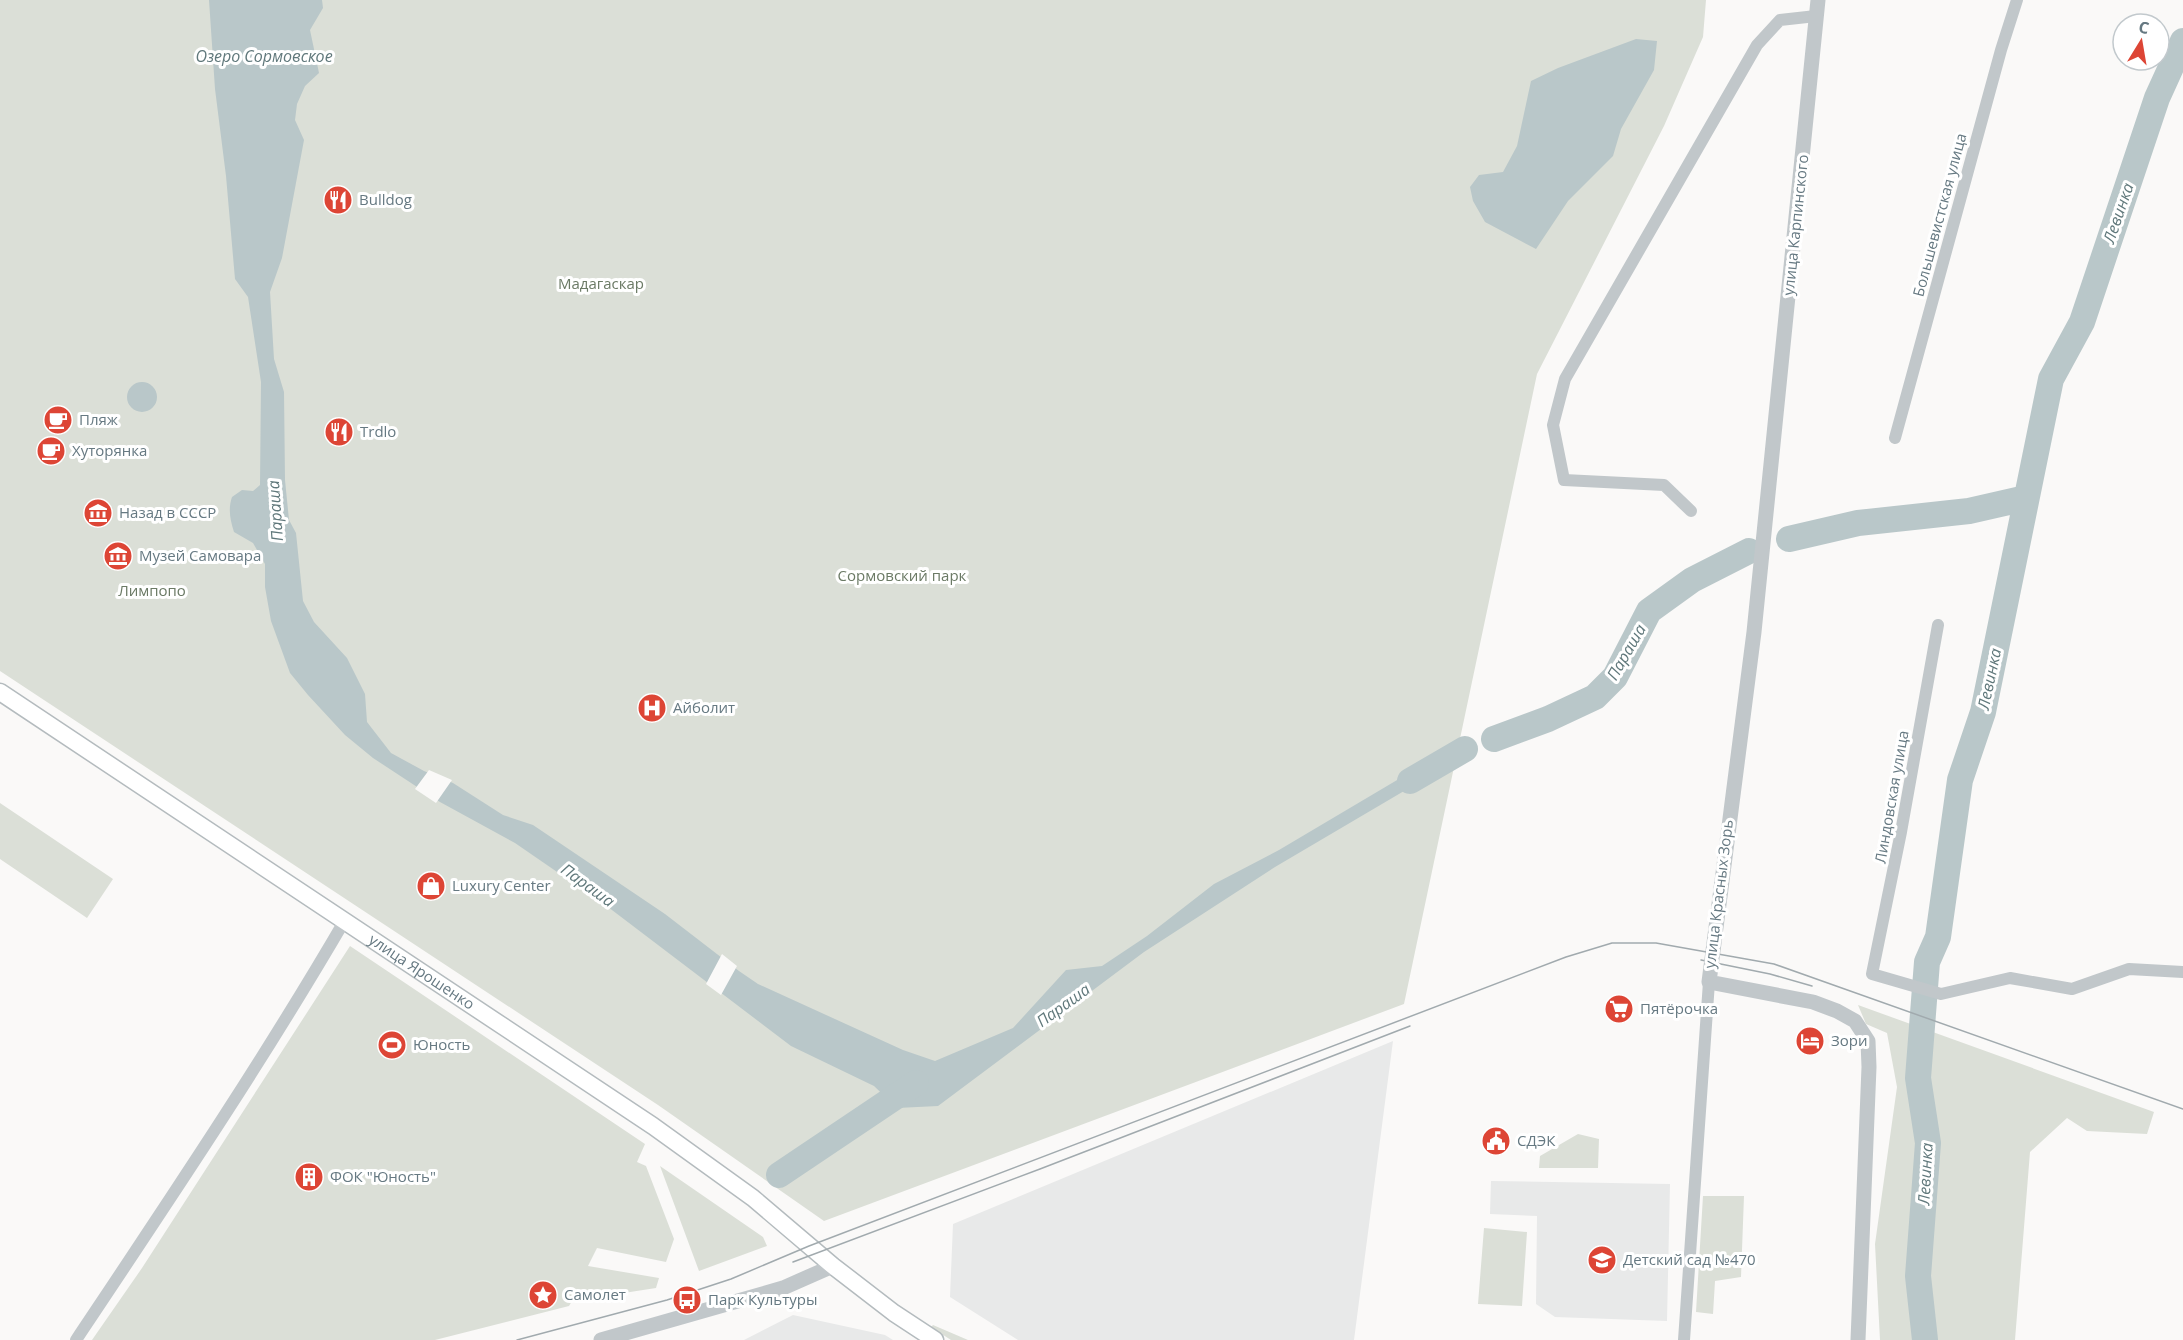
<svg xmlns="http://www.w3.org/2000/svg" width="2183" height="1340" font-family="'Open Sans',sans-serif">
<rect width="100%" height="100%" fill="#faf9f8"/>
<!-- built -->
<path fill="#e8e9e9" d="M1393,1041L1354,1340H1018L950,1297L953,1224Z
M1491,1181L1670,1184L1667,1321L1555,1317L1536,1304L1537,1216L1490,1214Z
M793,1315L885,1335L893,1340H744Z"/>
<!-- green -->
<path fill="#dbdfd7" d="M0,0H1706L1703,37L1664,126L1537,374L1404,1004L824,1221L658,1105L0,671Z
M0,803L113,879L87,918L0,859Z
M350,946L645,1144L637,1162L646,1166L674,1239L666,1262L597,1248L588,1266L659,1278L656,1288L572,1301L569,1306L435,1340H92L142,1268Z
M1858,1005L2154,1112L2147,1134L2087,1131L2067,1118L2030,1152L2015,1340H1880L1875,1244L1897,1087L1887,1033L1866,1024Z
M1578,1134L1599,1139L1598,1168H1539L1540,1156Z
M660,1166L763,1237L767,1246L699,1271Z
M1703,1196H1744L1741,1277L1715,1281L1713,1314L1696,1312Z
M1484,1228L1527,1232L1522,1306L1478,1304Z
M933,1325L968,1340H951L931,1327Z"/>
<!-- water -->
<path fill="#b9c7c9" d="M209,0H322L323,8L310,30L319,73L305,86L297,104L295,120L304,140L282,258L270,292L274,359L284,392L285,480L289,520L296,533L303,601L314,622L347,658L365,694L367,722L391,753L424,771L453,783L503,815L533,825L665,914L739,971L758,984L903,1050L935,1061L1013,1028L1066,970L1102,966L1147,936L1214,884L1279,850L1441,754L1438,771L1275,867L1144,952L938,1106L897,1108L874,1086L791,1046L608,907L515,843L440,802L373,758L345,735L308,695L290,673L271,621L265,587V564L253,543L234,532C230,519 228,509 232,497L242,490L253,491L260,485L261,382L248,297L235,279L226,176L215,89Z
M1636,39L1657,41L1654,70L1621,129L1613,156L1568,201L1536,249L1485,222L1473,201L1470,187L1479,175L1503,172L1517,146L1531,81L1558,68Z
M127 397a15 15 0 1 1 30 0a15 15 0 1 1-30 0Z"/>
<!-- pier -->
<path fill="#faf9f8" d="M429,770L452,780L436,803L415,789Z
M722,954L737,966L721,995L706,984Z"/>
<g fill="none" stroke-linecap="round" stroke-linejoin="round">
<!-- river -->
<path stroke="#b9c7c9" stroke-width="26" d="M1789,539L1858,523L1969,511L2026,498
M1494,739L1548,719L1595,697L1615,677L1649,611L1692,580L1749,551
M1410,781L1465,749
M779,1175L916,1083
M1925,1340L1918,1276L1928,1143L1918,1078L1927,962L1938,937L1960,780L1983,712L2051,379L2082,322L2157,98L2183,41"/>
<!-- secondary casing -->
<g stroke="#b4bbbe" stroke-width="19">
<g id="secondary">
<path id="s1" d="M0,692L653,1126L753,1198L833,1266L894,1313L935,1340"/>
</g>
</g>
<!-- minor -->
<path stroke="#c1c7ca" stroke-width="12" d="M1895,438L2001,50L2017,0
M1691,511L1664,485L1564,480L1553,425L1565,379L1757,45L1780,20L1816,16
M1938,625L1901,832L1872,974L1941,994L2010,978L2072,989L2129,969L2183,972
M76,1340C168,1202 261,1064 345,920
M1684,1340L1709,982"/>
<!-- tertiary -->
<path stroke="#c1c7ca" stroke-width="15" d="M1818,0L1754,632L1709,982L1813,1002L1837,1011L1855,1021L1868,1041L1869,1067L1858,1340
M601,1340L783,1288L833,1266"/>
<!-- secondary -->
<use href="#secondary" stroke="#fff" stroke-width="16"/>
<!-- tram -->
<path stroke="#a1aaae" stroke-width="1.5" d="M1701,960L1770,974L1812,986
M793,1262L1040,1169L1410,1026
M517,1340L667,1300L731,1279L809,1246L1566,957L1612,943H1656L1774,964L2183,1109"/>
</g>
<!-- icons -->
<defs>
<g id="restaurant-disc" transform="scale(1.5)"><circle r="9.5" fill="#dd4535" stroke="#fff"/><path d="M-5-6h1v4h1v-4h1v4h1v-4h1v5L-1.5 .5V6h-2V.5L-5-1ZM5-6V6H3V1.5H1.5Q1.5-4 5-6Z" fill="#fff"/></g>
<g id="cafe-disc" transform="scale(1.5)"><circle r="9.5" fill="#dd4535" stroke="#fff"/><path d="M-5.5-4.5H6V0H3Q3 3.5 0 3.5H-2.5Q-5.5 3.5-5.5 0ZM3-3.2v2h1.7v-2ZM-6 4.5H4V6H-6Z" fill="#fff"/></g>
<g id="museum-disc" transform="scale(1.5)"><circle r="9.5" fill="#dd4535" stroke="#fff"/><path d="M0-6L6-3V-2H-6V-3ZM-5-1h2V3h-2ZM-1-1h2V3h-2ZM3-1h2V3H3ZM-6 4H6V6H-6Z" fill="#fff"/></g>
<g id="hospital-disc" transform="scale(1.5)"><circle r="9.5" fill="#dd4535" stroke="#fff"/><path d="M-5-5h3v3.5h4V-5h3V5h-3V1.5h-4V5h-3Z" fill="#fff"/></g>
<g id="shop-disc" transform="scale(1.5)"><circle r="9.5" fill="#dd4535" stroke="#fff"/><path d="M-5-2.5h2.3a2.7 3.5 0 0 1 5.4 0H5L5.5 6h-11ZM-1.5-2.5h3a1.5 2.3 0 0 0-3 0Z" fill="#fff"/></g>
<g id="supermarket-disc" transform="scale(1.5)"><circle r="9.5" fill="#dd4535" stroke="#fff"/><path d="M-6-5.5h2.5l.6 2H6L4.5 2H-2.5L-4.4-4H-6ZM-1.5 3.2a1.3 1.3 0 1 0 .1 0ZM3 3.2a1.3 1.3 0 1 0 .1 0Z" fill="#fff"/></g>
<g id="hotel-disc" transform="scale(1.5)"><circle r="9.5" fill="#dd4535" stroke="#fff"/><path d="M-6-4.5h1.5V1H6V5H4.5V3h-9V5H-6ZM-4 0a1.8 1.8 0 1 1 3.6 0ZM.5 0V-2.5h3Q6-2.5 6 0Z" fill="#fff"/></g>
<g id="stadium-disc" transform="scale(1.5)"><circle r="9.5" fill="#dd4535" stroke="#fff"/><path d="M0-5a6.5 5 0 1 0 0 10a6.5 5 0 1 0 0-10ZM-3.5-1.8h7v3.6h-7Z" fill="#fff"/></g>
<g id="civic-disc" transform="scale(1.5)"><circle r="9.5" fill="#dd4535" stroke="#fff"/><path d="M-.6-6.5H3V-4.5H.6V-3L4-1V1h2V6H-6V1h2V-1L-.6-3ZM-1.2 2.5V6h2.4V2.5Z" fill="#fff"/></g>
<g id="building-disc" transform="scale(1.5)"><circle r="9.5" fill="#dd4535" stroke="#fff"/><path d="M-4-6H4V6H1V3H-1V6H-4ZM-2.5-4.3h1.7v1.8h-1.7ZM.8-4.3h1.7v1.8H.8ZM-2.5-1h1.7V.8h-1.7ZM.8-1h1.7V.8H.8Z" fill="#fff"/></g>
<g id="school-disc" transform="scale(1.5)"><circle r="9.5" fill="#dd4535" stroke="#fff"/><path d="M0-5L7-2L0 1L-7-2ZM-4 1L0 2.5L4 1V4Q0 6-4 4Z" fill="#fff"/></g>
<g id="sight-disc" transform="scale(1.5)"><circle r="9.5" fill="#dd4535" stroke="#fff"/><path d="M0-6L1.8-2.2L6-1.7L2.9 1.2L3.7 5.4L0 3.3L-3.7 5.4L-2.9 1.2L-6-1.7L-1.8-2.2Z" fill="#fff"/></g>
<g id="bus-disc" transform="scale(1.5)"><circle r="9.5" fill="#dd4535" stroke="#fff"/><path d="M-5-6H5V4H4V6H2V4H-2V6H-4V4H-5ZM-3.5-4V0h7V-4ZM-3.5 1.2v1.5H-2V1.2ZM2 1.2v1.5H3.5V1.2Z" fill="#fff"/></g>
</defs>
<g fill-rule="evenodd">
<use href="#restaurant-disc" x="338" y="200"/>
<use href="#cafe-disc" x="58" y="420"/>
<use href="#restaurant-disc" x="339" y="432"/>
<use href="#cafe-disc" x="51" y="451"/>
<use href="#museum-disc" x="98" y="513"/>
<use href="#museum-disc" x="118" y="556"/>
<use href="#hospital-disc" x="652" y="708"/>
<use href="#shop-disc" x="431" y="886"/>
<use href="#supermarket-disc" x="1619" y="1009"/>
<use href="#hotel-disc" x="1810" y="1041"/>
<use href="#stadium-disc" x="392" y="1045"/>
<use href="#civic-disc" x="1496" y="1141"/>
<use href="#building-disc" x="309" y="1177"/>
<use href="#school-disc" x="1602" y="1260"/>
<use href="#sight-disc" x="543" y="1295"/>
<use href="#bus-disc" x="687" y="1300"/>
</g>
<g text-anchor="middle" stroke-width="6" stroke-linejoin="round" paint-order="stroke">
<!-- poi labels -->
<g font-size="15" fill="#667982" stroke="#fff" text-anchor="start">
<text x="359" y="205">Bulldog</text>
<text x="79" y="425">Пляж</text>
<text x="360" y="437">Trdlo</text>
<text x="72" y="456">Хуторянка</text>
<text x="119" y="518">Назад в СССР</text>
<text x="139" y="561">Музей Самовара</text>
<text x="673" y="713">Айболит</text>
<text x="452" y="891">Luxury Center</text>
<text x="1640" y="1014">Пятёрочка</text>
<text x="1831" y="1046">Зори</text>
<text x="413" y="1050">Юность</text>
<text x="1517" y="1146">СДЭК</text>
<text x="330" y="1182">ФОК "Юность"</text>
<text x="1623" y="1265">Детский сад №470</text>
<text x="564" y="1300">Самолет</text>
<text x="708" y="1305">Парк Культуры</text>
</g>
<!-- street labels -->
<g font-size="15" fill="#667982" stroke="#fff">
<text transform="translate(1940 215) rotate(-75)" y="5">Большевистская улица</text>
<text transform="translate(1796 225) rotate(-84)" y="5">улица Карпинского</text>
<text transform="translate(1892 797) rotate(-80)" y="5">Линдовская улица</text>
<text transform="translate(1719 894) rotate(-83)" y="5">улица Красных Зорь</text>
<text dy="5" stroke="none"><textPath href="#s1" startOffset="506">улица Ярошенко</textPath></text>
</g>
<!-- park labels -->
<g font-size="15" fill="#6b7a65" stroke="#fff">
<text x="601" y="289">Мадагаскар</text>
<text x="902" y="581">Сормовский парк</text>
<text x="152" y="596">Лимпопо</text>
</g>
<!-- water labels -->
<g font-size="16" font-style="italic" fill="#60787b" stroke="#fff">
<text x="264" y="62">Озеро Сормовское</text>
<text transform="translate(2118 213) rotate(-71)" y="6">Левинка</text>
<text transform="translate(275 511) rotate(-94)" y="6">Параша</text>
<text transform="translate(1626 652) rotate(-60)" y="6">Параша</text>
<text transform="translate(1989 679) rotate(-78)" y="6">Левинка</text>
<text transform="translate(588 885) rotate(36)" y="6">Параша</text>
<text transform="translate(1063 1005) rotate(-36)" y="6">Параша</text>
<text transform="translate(1925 1174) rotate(-87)" y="6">Левинка</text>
</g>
</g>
<!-- north arrow -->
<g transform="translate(2141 42) rotate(11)"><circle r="28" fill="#ffffff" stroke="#c2c9cd" stroke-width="1.5"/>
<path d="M0-4.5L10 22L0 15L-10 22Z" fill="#dd4535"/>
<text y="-9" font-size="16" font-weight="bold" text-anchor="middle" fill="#667982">С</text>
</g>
</svg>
